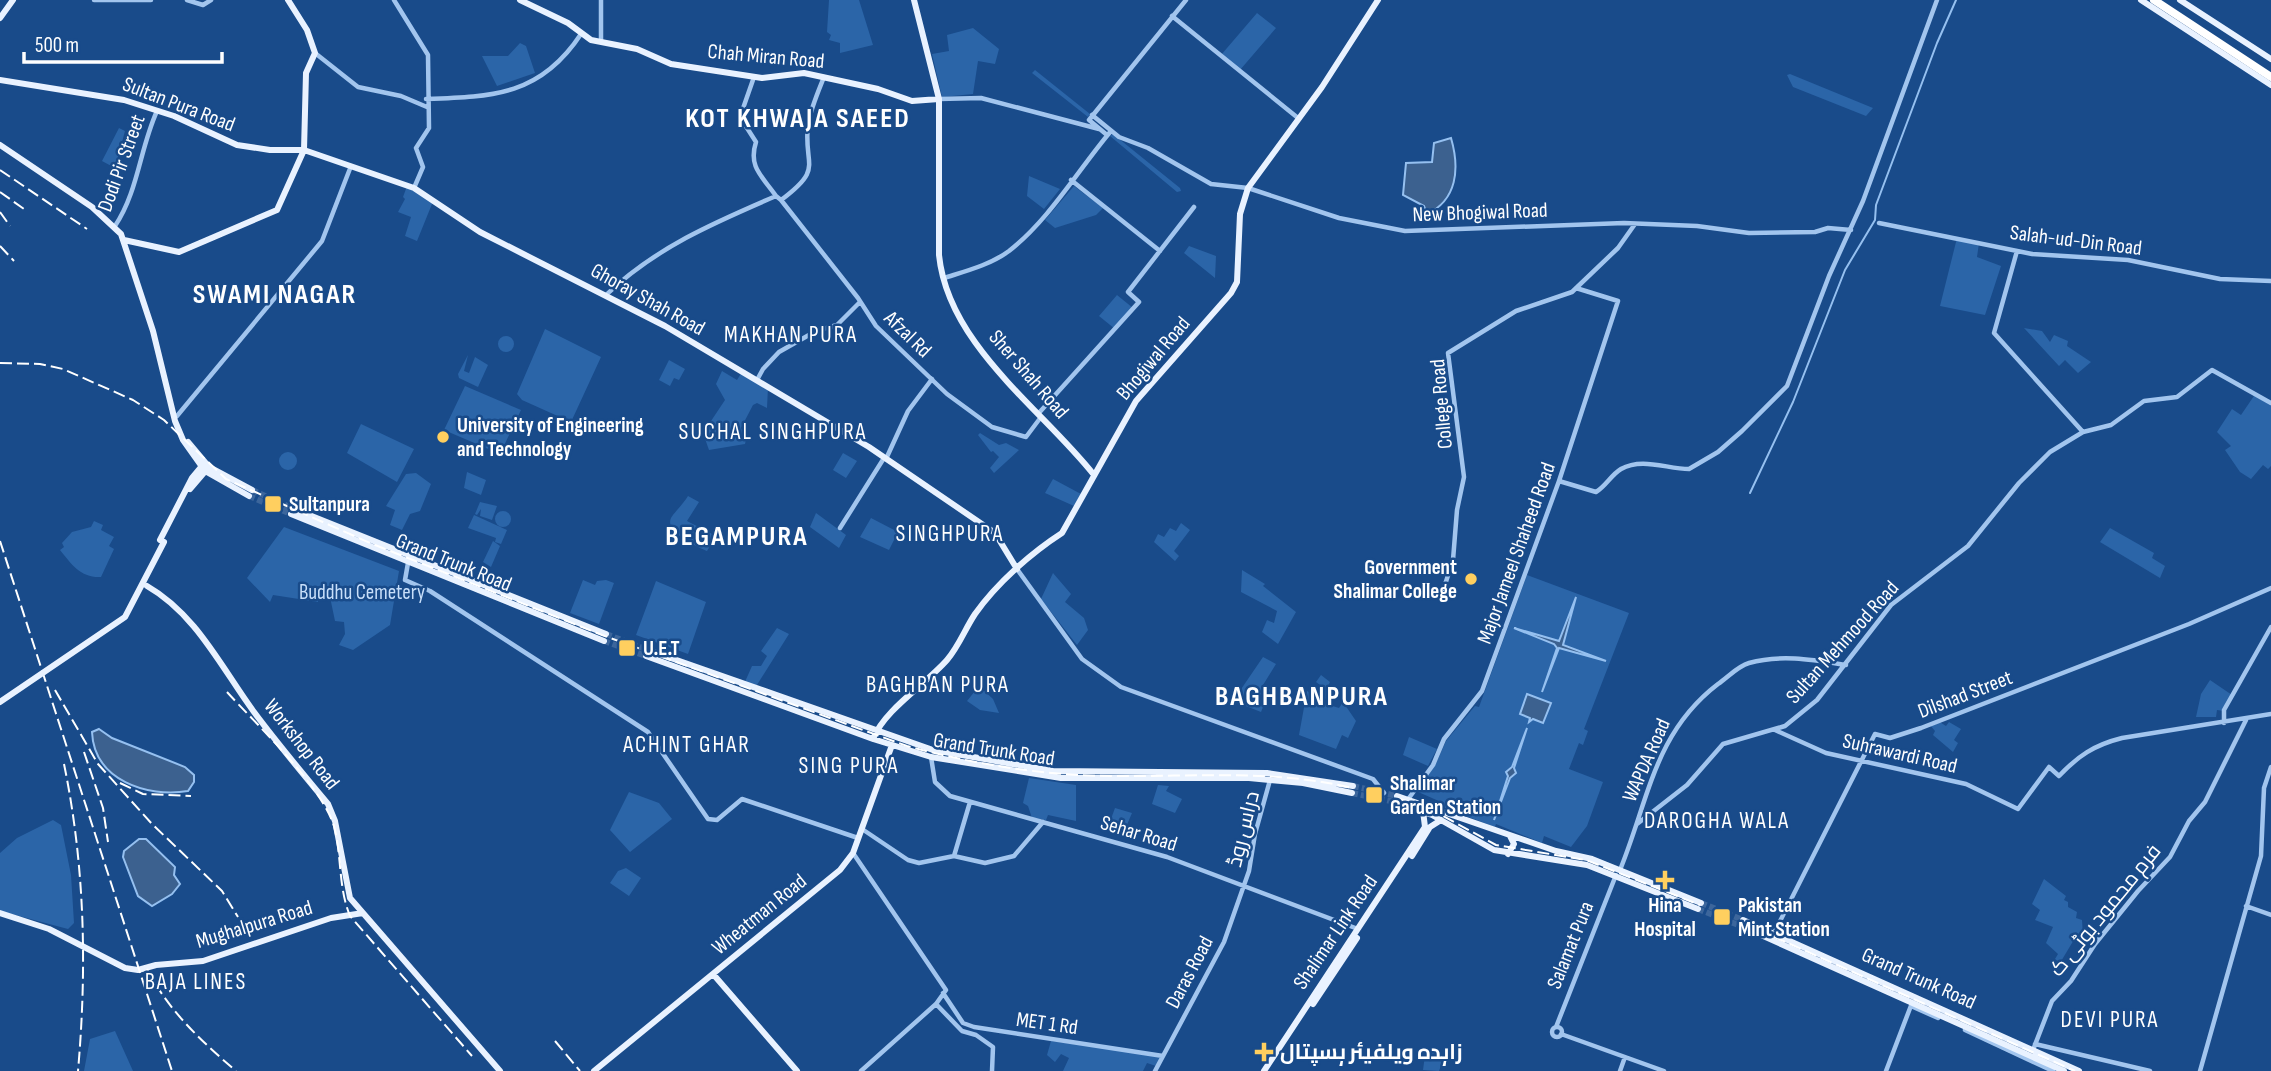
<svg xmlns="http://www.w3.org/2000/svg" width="2271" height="1071" font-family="'Sofia Sans Condensed',Cairo,sans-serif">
<rect width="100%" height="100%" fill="#194b8a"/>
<!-- green -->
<path fill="#2b65a8" d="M829,0H859L873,45L840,53V43L829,40L831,35L827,32Z
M1257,13L1276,28L1240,70L1221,55Z
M973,28L999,49L995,64L978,61L973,94L942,97L932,54L949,51L947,35Z
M520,43L526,46L535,73L497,86L482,56H508Z
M1035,70L1090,114L1088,117L1032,73Z
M1790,74L1873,108L1866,116L1793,87L1787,75Z
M119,128L125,131L115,168L102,161Z
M1113,134L1180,188L1181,191L1177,192L1110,136Z
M1029,176L1060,189L1044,209L1027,196Z
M407,186L434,199L417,241L405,236L411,217L398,212L405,199L403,197Z
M1074,186L1103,208L1096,215L1055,228L1045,220Z
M1957,238L1979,243L1977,257L2001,266L1985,315L1940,306Z
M1189,246L1216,256L1215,278L1184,253Z
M1117,295L1133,308L1115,329L1099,316Z
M2024,328L2042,331L2050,342L2054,335L2068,341L2067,346L2091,362L2078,373L2065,360L2059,366Z
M545,329L601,357L571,422L522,400L517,394Z
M498 344a8 8 0 1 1 16 0a8 8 0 1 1-16 0Z
M468,355L464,371L469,373L475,357L488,365L478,387L459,378L458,374Z
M669,360L685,369L679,380L674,378L670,386L659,380Z
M722,371L737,380L742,372L768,387L767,408L757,403L753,405L741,428L747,435L745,444L709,450L703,433L725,400L716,384Z
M465,386L521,410L500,454L444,430Z
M2256,393L2271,404V466L2268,469L2263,465L2251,479L2240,472L2225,450L2231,446L2217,432L2232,409L2241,415Z
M361,424L414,449L397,482L347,453Z
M980,433L999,445L1006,443L1019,450L994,473L990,468L999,457L993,451L991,452L978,435Z
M279 461a9 9 0 1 1 18 0a9 9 0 1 1-18 0Z
M843,453L857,461L846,478L833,470Z
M467,472L486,480L481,495L464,488Z
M416,473L431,484L420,511L410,514L402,530L390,525L395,510L386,506L406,474Z
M1053,479L1081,494L1074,506L1045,493Z
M688,496L699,502L687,521L716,536L707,551C698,547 664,532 671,518C673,514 684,503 688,496Z
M480,502L497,506L492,520L480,516L481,509L477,515L475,514Z
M495 519a8 8 0 1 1 16 0a8 8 0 1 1-16 0Z
M816,513L846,535L839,548L810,527Z
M474,515L507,530L501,544L495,542L496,538L468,528Z
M871,518L898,532L889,550L860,537Z
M94,521L103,525L101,530L114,537L109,546L114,549L101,577C81,578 72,565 60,550L64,547L62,543L72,532L91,527Z
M1181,523L1190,530L1174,551L1179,556L1175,561L1154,542L1158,534L1164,537L1170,528L1176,531Z
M284,527L399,571L390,625L353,650L339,645L345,634L344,622L335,621L330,597L319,596L318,602L273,595L270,602L247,578Z
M2110,528L2154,553L2152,558L2165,566L2160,578L2100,542Z
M493,541L500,546L491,567L483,562Z
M1242,570L1265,584L1263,586L1296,612L1278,644L1262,632L1267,620L1274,623L1277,611L1241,592Z
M1053,573L1071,594L1065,602L1084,618L1088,630L1077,645L1041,599Z
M1527,575L1629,613L1584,729L1588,731L1583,745L1579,743L1569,769L1603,782L1587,826L1571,847L1544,836L1542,843L1496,824L1495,827L1445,808L1441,802L1416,791L1438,759L1446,741L1475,706L1479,707Z
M606,580L614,583L599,624L570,613L583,580L595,585L597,581Z
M656,581L706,602L688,654L636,635Z
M777,628L789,634L755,688L744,684L752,666H761L767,656L761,651Z
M1263,657L1276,664L1263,685L1275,693L1265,702L1261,712L1233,701Z
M1321,675L1330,682L1326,690L1329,693L1323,703L1339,708L1343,702L1356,721L1348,738L1342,735L1336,749L1299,735L1307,691L1314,695L1320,685L1316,682Z
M2210,680L2232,695L2224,711L2217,710L2216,717H2196L2201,694Z
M979,686L993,699L999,713L980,710L967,701Z
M1938,721L1946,726L1949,722L1961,729L1954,740L1958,743L1953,752L1933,735L1935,731L1930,725Z
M1409,737L1437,749L1428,766L1403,755Z
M1029,778L1076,785V821L1048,815L1046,820L1032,818L1028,806L1023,803Z
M1158,785L1169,786L1166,791L1182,799L1175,813L1152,804Z
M629,792L659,803L672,819L630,852L610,830Z
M1115,808L1132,813L1126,827L1115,824L1113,829L1108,827Z
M53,820L61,825L71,875L74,923L68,929L0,911V853L17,838Z
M626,868L641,878L629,896L610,883L618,871Z
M2044,879L2066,896L2064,900L2068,902V907L2077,912L2076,918L2082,920L2083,936L2075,938L2060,963L2055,959L2058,954L2046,943L2053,927L2035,920L2040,910L2032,904Z
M115,1031L133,1071H84L90,1039Z
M1051,1041L1161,1056L1156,1066L1147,1063L1143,1071H1063L1069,1058L1061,1054L1055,1062L1047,1055Z
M1426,1048L1443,1060L1439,1071L1423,1070Z"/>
<!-- water -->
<path fill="#3c618f" stroke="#95c0f0" stroke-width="2" d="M1451,138C1460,169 1457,200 1427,214L1424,206L1403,195L1406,163L1432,162L1434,143Z
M1576,597L1563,645L1606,661L1559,648L1542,692L1557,648L1554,644L1514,628L1559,641Z
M1527,694L1551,703L1543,723L1533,719L1529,722L1530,718L1520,714Z
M1527,728L1514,768L1516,773L1510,778L1494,820L1508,776L1506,772L1512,767Z
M99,729L112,738L185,767L194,775V782L188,791C147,798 94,780 92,732Z
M139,839H146L175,867L174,875L180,884L172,894L152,906L138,896L123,857L124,851Z"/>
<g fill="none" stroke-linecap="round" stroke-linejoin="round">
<!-- stream -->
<path stroke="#95c0f0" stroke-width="2" d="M1750,493L1793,402L1845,270L1875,220L1876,205L1937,43L1956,0"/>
<!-- major-tunnel -->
<path stroke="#3c669c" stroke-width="6" stroke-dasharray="6 3" stroke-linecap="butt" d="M252,490L294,509
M249,496L291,514
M606,634L648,650
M604,641L646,656
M1353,786L1397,796
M1352,793L1395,802
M1701,903L1743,920
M1698,909L1741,926"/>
<!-- minor -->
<path stroke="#a2c5ee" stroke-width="4.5" d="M94,0H151
M187,0L203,5L211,0
M394,0L428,55L429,128L416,148L423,167L414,188
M601,0V42
M1172,16L1298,118
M315,53L358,87L401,96L427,107
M754,77L740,117L756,142C748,167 762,176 776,196
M426,99C494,97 541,95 581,34
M939,99L981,98L1099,129
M1092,115L1119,137L1148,148L1211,184L1248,188L1339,218L1405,231L1624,223L1697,226L1749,233L1815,232L1828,228L1851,230
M1107,135L1089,120L1186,0
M1071,180L1160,251
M781,200L858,298L876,326L947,394L992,427L1026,437L1041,417
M1879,223L2032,254L2128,260L2220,279L2271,281
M115,226C138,192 140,148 157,111
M2017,251L1994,333L2083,432
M944,278C966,271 990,265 1009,251C1049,220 1078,170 1111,131
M606,295C655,248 713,223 776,196L781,200C825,167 803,167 808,124C811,108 818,92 824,77
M757,380L763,369L779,352L816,331L837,325L860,302
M1038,414L1139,302L1128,292L1194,207
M177,416L322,241L351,166
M886,459L908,411L932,379
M1559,481L1596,492C1606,486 1611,475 1621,469C1642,457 1667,469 1689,469L1718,452L1742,431L1787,386L1829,276L1863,201L1937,0
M840,528L884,458
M408,563L405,580L430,591L648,732L708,819L717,820L742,799L858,838
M1017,569L1082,659L1121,687L1373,779L1384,793
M1441,597L1453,560L1457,510L1464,477L1448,353L1516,311L1572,292L1618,248L1635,224
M2224,723V710L2271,627
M1775,730L1826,753L1966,784L2018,809L2049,767L2059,776C2078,756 2094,745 2122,738L2271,714
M931,757L935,782L950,796L1167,857L1358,929
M1409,798L1433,765L1444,739L1482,691L1559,481L1618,301L1576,288
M1637,824L1687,785L1723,744L1785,726L1817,700L1891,605L1968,546L2019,483L2050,452L2083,432L2111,425L2144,401L2177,397L2212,370L2271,403
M862,829L908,860L919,863L954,856L985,863L1014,856L1043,822
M853,853L946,990L936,1004L861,1071
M954,856L970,802
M1620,870C1649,799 1654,733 1718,684C1728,677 1738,666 1749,663C1781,654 1814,660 1846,665
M2246,906L2271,915
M1774,933L1875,734L1890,738L1921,728L2189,624L2271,588
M943,993L963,1023L974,1027L1163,1056
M936,1004L962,1031L976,1035L993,1047L992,1071
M1911,1006L1938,1018
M1556,1027L1616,875
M1552 1032a5 5 0 1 1 10 0a5 5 0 1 1-10 0Z
M1965,1030L2053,1071
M1561,1034L1664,1071
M2035,1044L2150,1071
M2033,1050L2052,1001L2071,981L2095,944L2138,891L2170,857L2189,821L2205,802L2246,720
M1155,1071L1224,942L1249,871L1255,834L1270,780
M1620,1071L1625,1057
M1886,1071L1912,1003
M2200,1071L2261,856L2264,788L2271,767"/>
<!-- major -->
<path stroke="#e9f2ff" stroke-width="6" d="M520,0L568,23L591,40L637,49L671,64L762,78L804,73L878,89L912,101L939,99
M914,0L939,99V255C948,345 1042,409 1094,475
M2141,0L2271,85
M2180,0L2271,59
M0,18L13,0
M0,80L124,100L174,116L237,145L270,150H304L414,188L480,232L665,326L869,447L995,533L1017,569
M0,145L92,207L121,234L153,331L175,421L183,440L205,471L249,496
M124,240L179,252L277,210L304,150L306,73L315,53L307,30L288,0
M188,442L209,467L252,490
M190,489L208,468
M294,509L606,634
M291,514L604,641
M160,540L192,478L202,466
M147,586C196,614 221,667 254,712C277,743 303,774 328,804L335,821L350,898L500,1071
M648,650L933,750L1053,771L1267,773L1353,786
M646,656L873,739L931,757L1061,778H1249L1303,783L1352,793
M873,739C884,710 926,684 947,660C959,646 965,629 975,614C997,583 1031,553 1062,533L1136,401L1231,293L1237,282L1240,214L1248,188L1322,87L1378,0
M1397,796L1556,851L1592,859L1701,903
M1395,802L1432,815L1494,850L1587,865L1698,909
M1508,854L1514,844L1510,836
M1412,856L1430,827L1441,820
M0,913L49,929L125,968L138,970L156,965L203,961L331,918L363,913
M1743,920L2079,1071
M1741,926L2064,1071
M713,974L797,1071
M1313,1004L1357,938
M594,1071L840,870L853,853L892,745
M1264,1071L1425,827L1423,811"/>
<!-- highway -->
<path stroke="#fff" stroke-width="8" d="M2154,0L2271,77"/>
<!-- rail -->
<path stroke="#fff" stroke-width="2" stroke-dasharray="12 5" stroke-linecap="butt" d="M0,170L87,229
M0,192L24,209
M0,212L10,226
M0,246L14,261
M0,363L40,364L63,369L133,400L164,420L226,479L370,543L602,635L907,746C973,764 1045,776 1113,776C1193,777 1274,769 1352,788
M0,541L172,1071
M55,690L98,764L152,824L222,891L238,917
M227,692C257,725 321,785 334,826C342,856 338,887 350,916L472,1056
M84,752L103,808L108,842
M64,764C85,866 87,968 78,1071
M120,783L143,794L191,796
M1396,798L1425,806L1496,845L1586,860L1700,905
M1743,923L2075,1071
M147,969C168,1010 201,1041 236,1071
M555,1041L580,1071"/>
<!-- major-bridge -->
<path stroke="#e9f2ff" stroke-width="6" d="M0,702L125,617L164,542"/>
</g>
<!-- markers -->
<g fill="#ffcf5f" stroke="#194b8a" stroke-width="2.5">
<circle cx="443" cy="437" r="7"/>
<rect x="264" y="495" width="18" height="18" rx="3.5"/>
<circle cx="1471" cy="579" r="7"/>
<rect x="618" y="639" width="18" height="18" rx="3.5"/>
<rect x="1365" y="786" width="18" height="18" rx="3.5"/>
<path d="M1661.5 869.5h7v7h7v7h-7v7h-7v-7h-7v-7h7z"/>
<rect x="1713" y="908" width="18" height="18" rx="3.5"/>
<path d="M1260.5 1041.5h7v7h7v7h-7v7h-7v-7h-7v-7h7z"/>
</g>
<g text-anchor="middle" stroke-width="5" stroke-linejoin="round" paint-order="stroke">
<!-- street labels -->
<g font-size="21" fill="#fff" stroke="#194b8a">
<text transform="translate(766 56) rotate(5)" y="7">Chah Miran Road</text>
<text transform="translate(179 104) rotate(21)" y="7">Sultan Pura Road</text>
<text transform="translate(121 163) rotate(-70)" y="7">Dodi Pir Street</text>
<text transform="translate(1480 212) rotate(-2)" y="7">New Bhogiwal Road</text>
<text transform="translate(2076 240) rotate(7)" y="7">Salah-ud-Din Road</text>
<text transform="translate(648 299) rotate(29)" y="7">Ghoray Shah Road</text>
<text transform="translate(908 334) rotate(44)" y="7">Afzal Rd</text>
<text transform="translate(1153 358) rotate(-50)" y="7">Bhogiwal Road</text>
<text transform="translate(1029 374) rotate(49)" y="7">Sher Shah Road</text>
<text transform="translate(1441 404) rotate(-95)" y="7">College Road</text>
<text transform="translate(1516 553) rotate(-70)" y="7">Major Jameel Shaheed Road</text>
<text transform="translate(454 562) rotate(22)" y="7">Grand Trunk Road</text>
<text transform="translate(1842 642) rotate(-48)" y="7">Sultan Mehmood Road</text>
<text transform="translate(1965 694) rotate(-21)" y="7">Dilshad Street</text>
<text transform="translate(302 744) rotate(52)" y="7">Workshop Road</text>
<text transform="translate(994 749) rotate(9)" y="7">Grand Trunk Road</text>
<text transform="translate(1900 753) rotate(13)" y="7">Suhrawardi Road</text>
<text transform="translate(1646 760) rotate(-66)" y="7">WAPDA Road</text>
<text transform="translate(1243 829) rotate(-76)" y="7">دراس روڈ</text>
<text transform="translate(1139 833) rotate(17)" y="7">Sehar Road</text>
<text transform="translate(2105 910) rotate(-51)" y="7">فرم محمود بوٹی ک</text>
<text transform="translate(759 914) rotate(-39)" y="7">Wheatman Road</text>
<text transform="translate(254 924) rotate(-17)" y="7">Mughalpura Road</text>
<text transform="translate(1335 932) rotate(-56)" y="7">Shalimar Link Road</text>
<text transform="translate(1570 945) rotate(-68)" y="7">Salamat Pura</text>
<text transform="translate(1189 972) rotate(-62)" y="7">Daras Road</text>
<text transform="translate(1919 978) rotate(24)" y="7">Grand Trunk Road</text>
<text transform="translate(1047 1023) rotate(8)" y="7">MET 1 Rd</text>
</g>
<!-- poi labels -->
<g font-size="21" font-weight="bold" fill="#fff" stroke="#194b8a" text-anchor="start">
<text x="457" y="432">University of Engineering<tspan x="457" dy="24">and Technology</tspan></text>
<text x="289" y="511">Sultanpura</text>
<text x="1457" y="574" text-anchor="end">Government<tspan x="1457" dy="24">Shalimar College</tspan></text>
<text x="643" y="655">U.E.T</text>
<text x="1390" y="790">Shalimar<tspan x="1390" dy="24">Garden Station</tspan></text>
<text x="1665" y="912" text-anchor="middle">Hina<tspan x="1665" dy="24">Hospital</tspan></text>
<text x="1738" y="912">Pakistan<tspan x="1738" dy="24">Mint Station</tspan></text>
<text x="1280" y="1059">زاہدہ ویلفیئر ہسپتال</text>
</g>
<!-- park labels -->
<g font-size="21" fill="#c8dffa" stroke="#194b8a">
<text x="362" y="599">Buddhu Cemetery</text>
</g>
<!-- neighbourhood labels -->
<g font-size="23" letter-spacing="2" fill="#fff" stroke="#194b8a">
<text x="791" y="342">MAKHAN PURA</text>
<text x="773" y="439">SUCHAL SINGHPURA</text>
<text x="950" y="541">SINGHPURA</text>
<text x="938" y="692">BAGHBAN PURA</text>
<text x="687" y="752">ACHINT GHAR</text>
<text x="849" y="773">SING PURA</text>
<text x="1717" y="828">DAROGHA WALA</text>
<text x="196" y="989">BAJA LINES</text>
<text x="2110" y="1027">DEVI PURA</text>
</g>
<!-- district labels -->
<g font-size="28" font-weight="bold" letter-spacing="2" fill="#fff" stroke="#194b8a">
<text x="798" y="127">KOT KHWAJA SAEED</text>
<text x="275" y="303">SWAMI NAGAR</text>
<text x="737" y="545">BEGAMPURA</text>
<text x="1302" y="705">BAGHBANPURA</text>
</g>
</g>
<!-- scale -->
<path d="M24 52v10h198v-10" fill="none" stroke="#ffffff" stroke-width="3.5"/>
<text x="35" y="52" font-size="21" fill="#ffffff" stroke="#194b8a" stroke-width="5" paint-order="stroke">500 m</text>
</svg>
